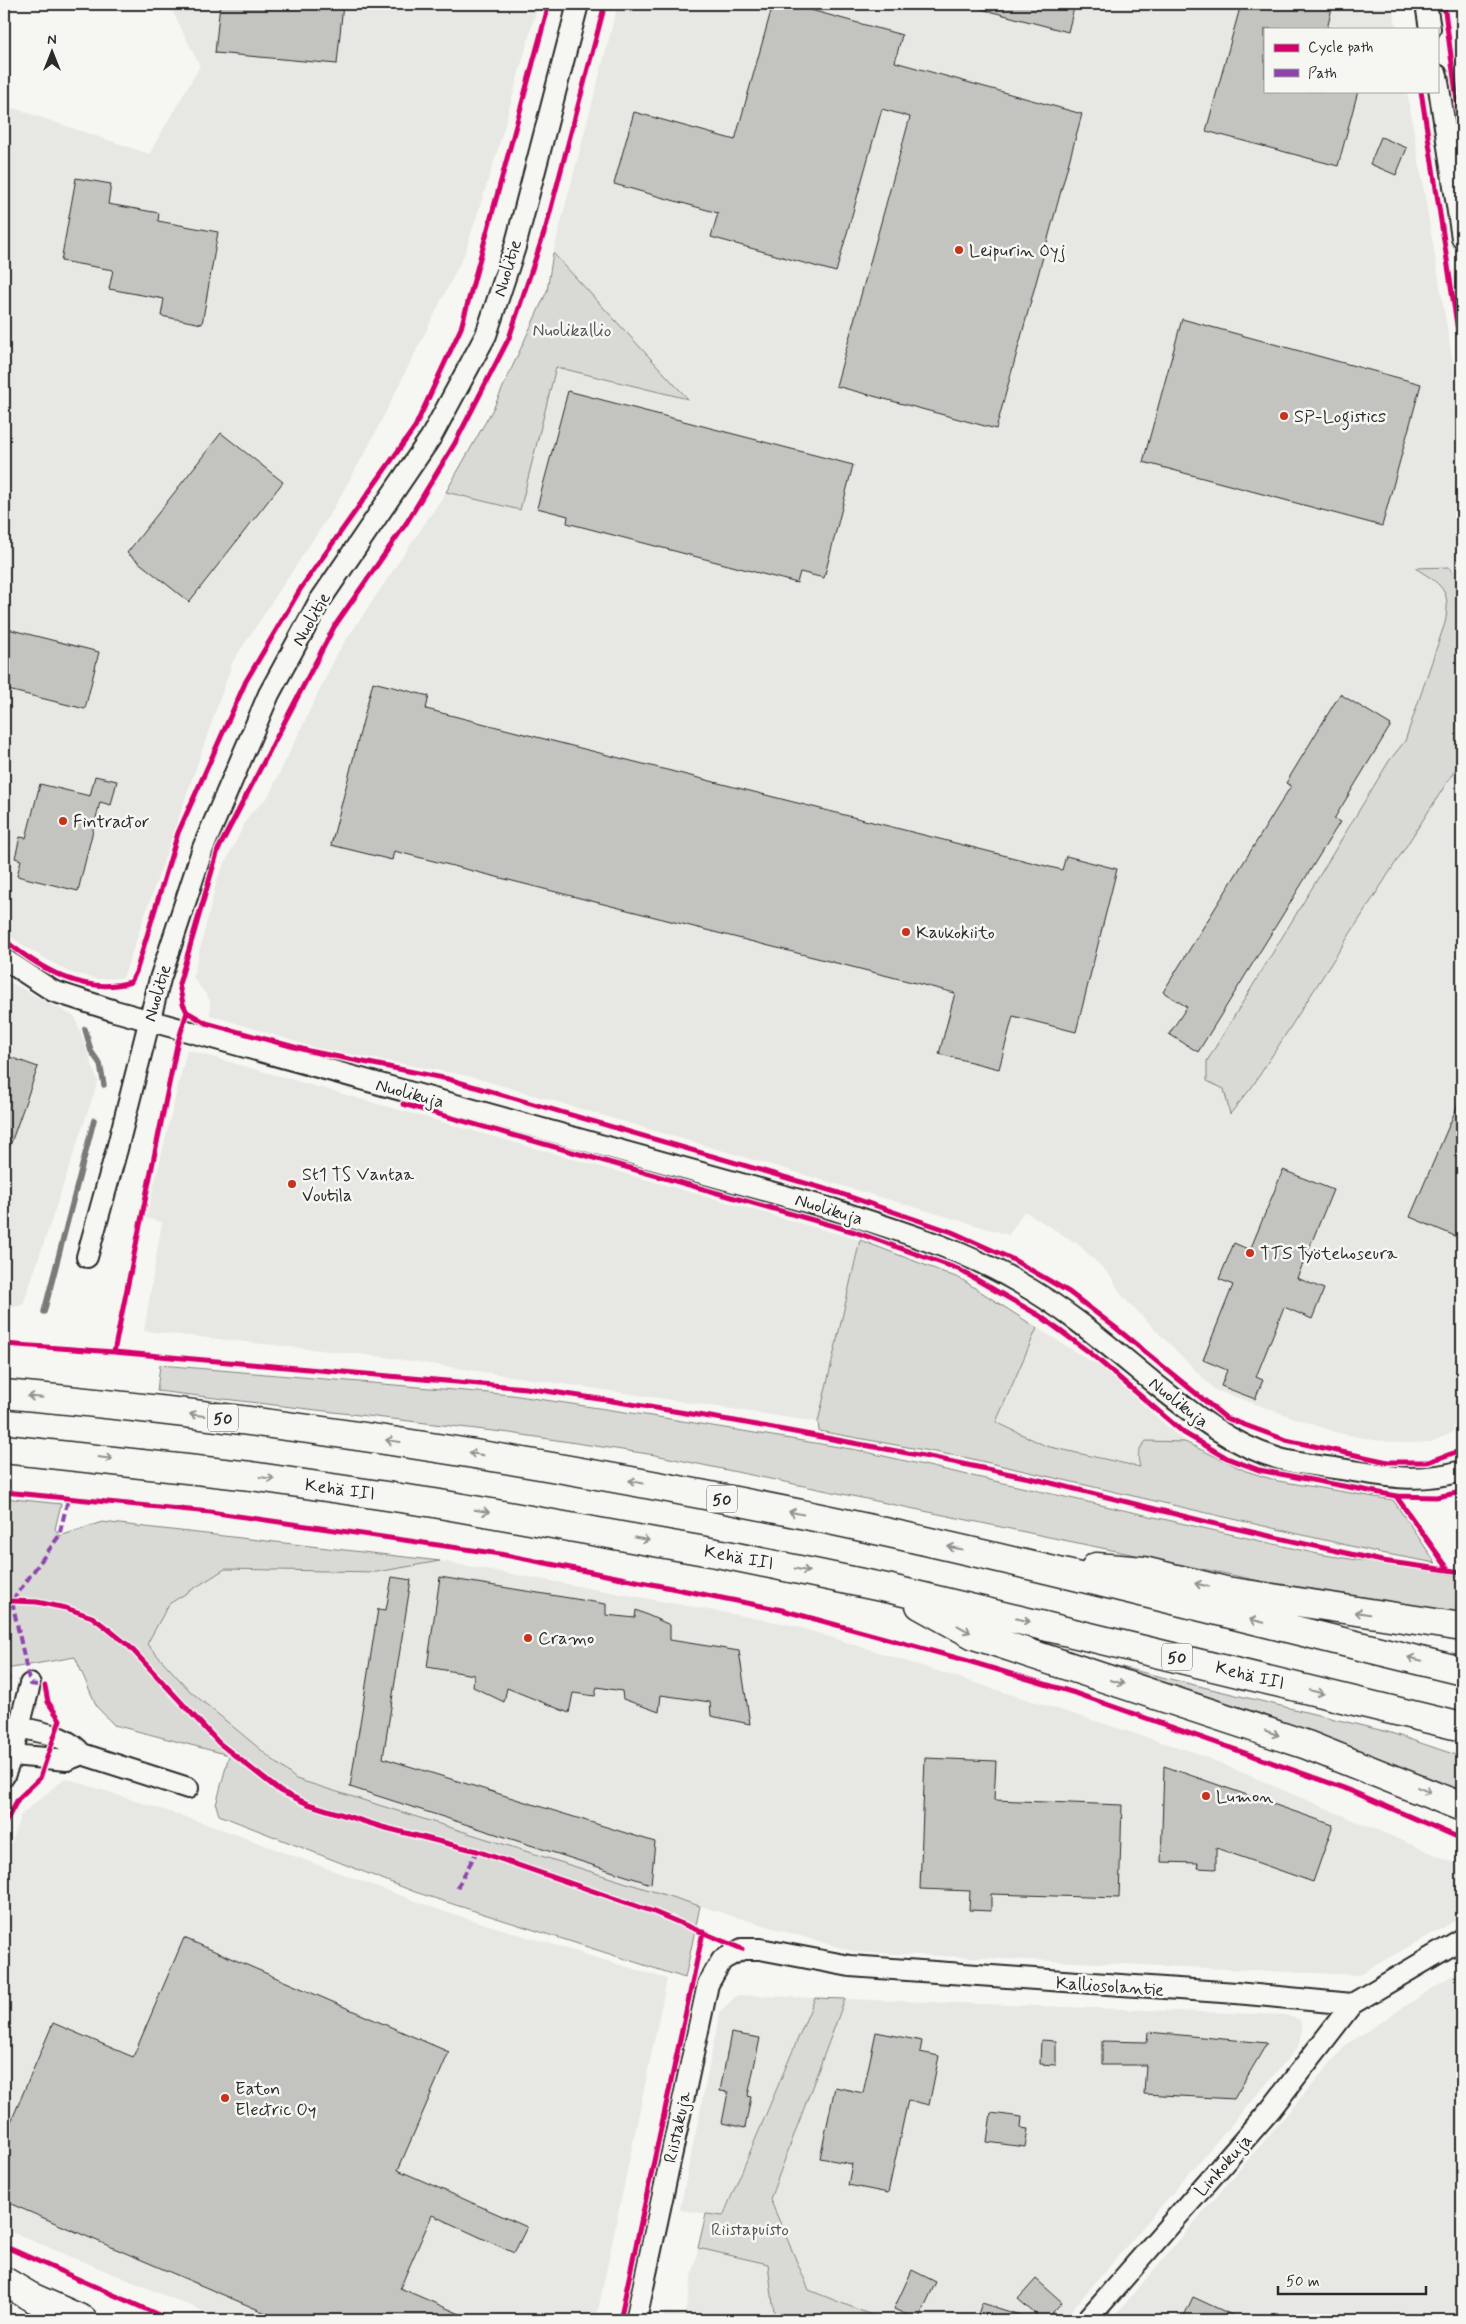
<svg xmlns="http://www.w3.org/2000/svg" width="1466" height="2324" font-family="Mynerve,sans-serif">
<rect width="100%" height="100%" fill="#f6f6f2"/>
<filter id="ink" filterUnits="userSpaceOnUse"><feTurbulence type="fractalNoise" baseFrequency=".02" numOctaves="2"/><feDisplacementMap in="SourceGraphic" scale="10" xChannelSelector="R" yChannelSelector="G"/><feConvolveMatrix kernelMatrix="1 2 1 2 8 2 1 2 1" color-interpolation-filters="sRGB"/></filter>
<g filter="url(#ink)">
<!-- built -->
<path fill="#e7e7e3" d="M169,4H538L498,149L465,253L366,451L330,514L233,661L123,978L97,979L69,972L25,947L4,931V105L149,154L200,66Z
M618,4H1392L1397,29H1265V91H1407L1462,416V1405L1452,1433L1431,1442L1404,1443L1374,1440L1338,1433L1215,1390L1123,1297L1110,1275L1078,1244L1024,1211L1009,1235L469,1076L316,1048L210,1015V1000L193,977L218,877L249,815L268,797L338,652L446,492L520,510L556,366L687,399L553,253Z
M1454,4H1462V63L1459,59Z
M4,979L75,1017L98,1081L23,1305L4,1309Z
M187,1050L860,1240L818,1422L384,1357L144,1331L162,1222L146,1218Z
M1037,1328L1102,1368L1185,1442L1169,1443L1139,1449L1137,1457L1140,1467L1046,1446L996,1422Z
M440,1561L792,1625L1196,1753L1462,1866V1917L1358,1975L855,1952L739,1918L296,1779L190,1691L147,1644L169,1604L225,1569L377,1572Z
M65,1778L213,1826L442,1911L667,1979L596,2320H225L4,2229V1864L21,1815Z
M1462,1969V2320H1111L1346,2045Z
M737,1995L815,1998L722,2216L680,2210L720,2012Z
M845,1999L1285,2015L1300,2020L1302,2030L1298,2047L1063,2320H884L809,2290L770,2199Z
M698,2248L768,2263L775,2320H663L665,2312L685,2313Z"/>
<!-- green -->
<path fill="#d9d9d5" stroke="#828280" d="M553,253L688,399L556,367L520,510L446,492L494,407L547,291Z
M1449,567L1462,588V759L1252,1087L1230,1114L1224,1089L1207,1081V1061L1389,761L1405,741L1445,623C1452,590 1441,584 1415,568Z
M860,1240L961,1279L1037,1328L996,1422L1046,1446L1140,1467C1137,1455 1137,1451 1146,1441L1185,1442L1246,1471L1278,1481L1393,1500L1436,1563L1381,1553L968,1458L819,1431L818,1422Z
M160,1365L512,1395L658,1417L857,1450L1318,1554L1462,1576V1613L1270,1583L655,1455L510,1433L157,1391Z
M4,1498L61,1504L55,1529L60,1536L102,1522L440,1561L377,1572L225,1569L169,1604L147,1644L190,1691L296,1779L700,1906L685,1978L415,1892L219,1815L216,1805L229,1755L114,1725L97,1707L75,1657L6,1669L10,1678L4,1704Z
M1100,1662L1388,1732L1462,1757V1790L1277,1719Z
M815,1998L845,1999L770,2199L809,2290L884,2320H775L768,2264L698,2248L706,2214L723,2216Z"/>
<g fill="none" stroke-linecap="round" stroke-linejoin="round">
<!-- stream -->
<path stroke="#7a7a78" stroke-width="5.5" d="M85,1029L91,1051L100,1064L104,1085
M44,1312L94,1120"/>
</g>
<!-- building -->
<path fill="#c3c3c0" stroke="#2b2b2b" d="M220,4H343L337,64L215,53Z
M773,4H789L902,35L895,62L1082,114L996,429L836,386L910,117L882,109L836,272L711,237L718,213L614,184L634,112L735,140Z
M982,4H1075L1068,32L981,9Z
M1241,4H1333L1327,29H1265V91H1358L1338,166L1206,131Z
M1381,137L1407,148L1396,175L1370,164Z
M76,178L111,184L108,204L159,213L158,221L218,232L202,324L161,316L164,299L109,289L113,270L61,261Z
M1182,319L1421,384L1382,526L1143,462Z
M568,391L853,465L824,578L800,572L797,583L567,523L568,516L537,508Z
M221,433L283,482L189,602L127,553Z
M4,628L99,652L85,709L4,689Z
M373,682L429,696L426,709L1062,870L1066,856L1117,869L1076,1032L1013,1016L999,1069L939,1054L955,993L394,851L392,860L331,845Z
M1340,694L1391,725L1334,819L1340,822L1198,1052L1169,1034L1187,1007L1163,992L1291,786L1286,783Z
M95,776L117,781L111,805L100,802L78,891L17,876L21,860L15,858L20,837L26,838L40,784L90,796Z
M4,1055L38,1067L6,1157L4,1156Z
M1462,1095V1239L1410,1217Z
M1283,1170L1333,1190L1297,1278L1324,1289L1312,1319L1284,1307L1256,1377L1263,1380L1255,1399L1221,1386L1227,1370L1203,1360L1233,1285L1219,1279L1234,1243L1250,1250Z
M392,1577L411,1580L383,1758L655,1842L651,1884L350,1787L378,1609L386,1610Z
M440,1577L606,1604V1615L635,1618L636,1610L670,1625V1640L739,1651L750,1724L711,1716L710,1702L661,1695L659,1712L623,1699L622,1691L597,1687L595,1696L573,1693L569,1713L507,1688L504,1702L473,1687L474,1675L427,1667Z
M925,1758L996,1761L994,1800L1122,1805L1119,1898L991,1894V1911L969,1910L970,1891L920,1889Z
M1164,1766L1333,1825L1313,1882L1216,1848V1869L1197,1868L1198,1863L1161,1862Z
M184,1938L449,2052L398,2170L527,2227L514,2253L432,2215L400,2288L474,2320H282L4,2201V2138L53,2023L133,2057Z
M876,2032L922,2041L920,2052L939,2056L929,2105L908,2100L888,2193L848,2185L852,2164L820,2158L835,2087L863,2093Z
M1148,2032L1267,2043L1234,2099L1144,2094L1146,2065H1102V2041L1147,2042Z
M731,2033L760,2038L748,2096L751,2097L745,2128L722,2123L728,2092L720,2091Z
M1041,2040L1056,2041V2065L1040,2064Z
M991,2113L1022,2117L1021,2128L1028,2129L1025,2147L987,2142Z
M912,2270L936,2282L918,2320L894,2309Z
M1036,2279L1062,2302L1046,2320H1042L1018,2299Z
M1193,2297L1243,2320H1182Z
M982,2303L1026,2317L1025,2320H976Z"/>
<g fill="none" stroke-linecap="round" stroke-linejoin="round">
<!-- minor casing -->
<g stroke="#2b2b2b" stroke-width="24">
<path id="minor" d="M1426,4L1430,29
M1437,75L1462,238
M4,959L53,991L115,1011L832,1209C896,1230 960,1248 1018,1282C1068,1310 1110,1347 1154,1383C1193,1414 1231,1445 1280,1459C1301,1465 1325,1466 1347,1470C1391,1477 1417,1483 1462,1471
M87,1257L117,1149L160,979L203,848L269,694L319,602L431,437L486,335L515,247L578,4
M19,1727C43,1733 67,1735 82,1754
M12,1755L67,1760L82,1754L188,1788
M4,1776L12,1755L30,1684
M636,2320L708,1984L722,1960L742,1949H760L850,1966L1236,1993L1352,2004L1462,1939
M1087,2320L1271,2109L1352,2004"/>
</g>
<!-- secondary casing -->
<g stroke="#2b2b2b" stroke-width="31">
<path id="secondary" d="M4,2281L31,2297L83,2320"/>
</g>
<!-- trunk casing -->
<g stroke="#2b2b2b" stroke-width="31">
<path id="trunk" d="M4,1394C272,1418 537,1460 801,1514C1023,1560 1242,1618 1462,1671
M4,1449L251,1476L434,1503L722,1554L891,1589L1462,1727
M1096,1567L1144,1571L1226,1591L1462,1627
M920,1605L974,1635L1307,1745L1462,1807"/>
</g>
<!-- minor -->
<use href="#minor" stroke="#f6f6f2" stroke-width="20"/>
<!-- secondary -->
<use href="#secondary" stroke="#f6f6f2" stroke-width="28"/>
<!-- trunk -->
<use href="#trunk" stroke="#f6f6f2" stroke-width="28"/>
<!-- quiet -->
<path stroke="#8e44ad" stroke-width="4" stroke-dasharray="8 4" stroke-linecap="butt" d="M12,1601L30,1684L45,1686
M4,1610L12,1601L59,1536L68,1499
M457,1888L477,1851"/>
<!-- cycleway casing -->
<g stroke="#f6f6f2" stroke-width="8">
<path id="cycleway" d="M1444,4L1462,138
M1421,91L1462,357
M4,940C40,968 84,996 131,982L136,972L178,833L246,681L301,588L415,427L461,328L549,4
M187,1012L206,1023L309,1051L448,1079L839,1193L952,1232L1012,1259L1069,1292L1116,1328L1226,1418L1286,1440L1388,1462H1428L1462,1450
M403,1104L855,1232L958,1269L1040,1316L1089,1352L1184,1433L1227,1458L1259,1470L1396,1496L1436,1497L1462,1492
M4,1344L114,1352L526,1388L606,1400L735,1421L934,1458L1039,1480L1207,1522L1382,1561L1462,1572
M114,1352L177,1045L187,1012L183,1004L179,984L218,850L334,627L407,522L455,443L509,338L546,227L605,4
M4,1492L210,1512L500,1554L782,1610L968,1661L1075,1693L1344,1788L1462,1839
M1396,1496L1449,1570
M12,1601L37,1602L66,1608L92,1617L108,1629L129,1646L219,1743L280,1791L308,1804L382,1827L477,1851L654,1912L742,1949
M4,1825L18,1799L40,1778L60,1720L48,1702L45,1686
M4,2246L170,2320
M620,2320L703,1932"/>
</g>
<!-- cycleway -->
<use href="#cycleway" stroke="#d6006c" stroke-width="5"/>
</g>
<!-- one-way arrows -->
<defs><path id="oneway-shaft" d="M-6 0H5M1.5-3L5.5 0L1.5 3" fill="none" stroke-width="1.6" stroke-linecap="round" stroke-linejoin="round" transform="scale(1.25)"/></defs>
<g stroke="#90908e">
<use href="#oneway-shaft" transform="translate(35 1397) rotate(-175)"/>
<use href="#oneway-shaft" transform="translate(197 1415) rotate(-173)"/>
<use href="#oneway-shaft" transform="translate(393 1441) rotate(-172)"/>
<use href="#oneway-shaft" transform="translate(476 1454) rotate(-170)"/>
<use href="#oneway-shaft" transform="translate(105 1458) rotate(7)"/>
<use href="#oneway-shaft" transform="translate(267 1478) rotate(8)"/>
<use href="#oneway-shaft" transform="translate(636 1482) rotate(-169)"/>
<use href="#oneway-shaft" transform="translate(482 1511) rotate(10)"/>
<use href="#oneway-shaft" transform="translate(796 1513) rotate(-169)"/>
<use href="#oneway-shaft" transform="translate(642 1539) rotate(11)"/>
<use href="#oneway-shaft" transform="translate(955 1548) rotate(-168)"/>
<use href="#oneway-shaft" transform="translate(802 1570) rotate(12)"/>
<use href="#oneway-shaft" transform="translate(1202 1585) rotate(-167)"/>
<use href="#oneway-shaft" transform="translate(1362 1613) rotate(-171)"/>
<use href="#oneway-shaft" transform="translate(1023 1620) rotate(13)"/>
<use href="#oneway-shaft" transform="translate(1257 1621) rotate(-166)"/>
<use href="#oneway-shaft" transform="translate(964 1629) rotate(29)"/>
<use href="#oneway-shaft" transform="translate(1415 1659) rotate(-166)"/>
<use href="#oneway-shaft" transform="translate(1117 1682) rotate(18)"/>
<use href="#oneway-shaft" transform="translate(1317 1692) rotate(14)"/>
<use href="#oneway-shaft" transform="translate(1272 1733) rotate(19)"/>
<use href="#oneway-shaft" transform="translate(1424 1790) rotate(23)"/>
</g>
</g>
<!-- markers -->
<g fill="#c8321e" stroke="#f6f6f2" stroke-width="2">
<circle cx="959" cy="250" r="5"/>
<circle cx="1284" cy="416" r="5"/>
<circle cx="63" cy="821" r="5"/>
<circle cx="906" cy="932" r="5"/>
<circle cx="292" cy="1184" r="5"/>
<circle cx="1250" cy="1253" r="5"/>
<circle cx="528" cy="1638" r="5"/>
<circle cx="1206" cy="1796" r="5"/>
<circle cx="225" cy="2098" r="5"/>
</g>
<g text-anchor="middle" stroke-width="5" stroke-linejoin="round" paint-order="stroke">
<!-- shield labels -->
<g fill="#f6f6f2" stroke="#686867" stroke-width="1">
<rect x="208" y="1404.5" width="30" height="27" rx="4"/>
<rect x="707" y="1485.5" width="30" height="27" rx="4"/>
<rect x="1162" y="1643.5" width="30" height="27" rx="4"/>
</g>
<g font-size="16" font-weight="bold" fill="#2b2b2b">
<text x="223" y="1424">50</text>
<text x="722" y="1505">50</text>
<text x="1177" y="1663">50</text>
</g>
<!-- poi labels -->
<g font-size="18" fill="#2b2b2b" stroke="#f6f6f2" text-anchor="start">
<text x="969" y="256">Leipurin Oyj</text>
<text x="1294" y="422">SP-Logistics</text>
<text x="73" y="827">Fintractor</text>
<text x="916" y="938">Kaukokiito</text>
<text x="302" y="1180">St1 TS Vantaa<tspan x="302" dy="21">Voutila</tspan></text>
<text x="1260" y="1259">TTS Työtehoseura</text>
<text x="538" y="1644">Cramo</text>
<text x="1216" y="1802">Lumon</text>
<text x="235" y="2094">Eaton<tspan x="235" dy="21">Electric Oy</tspan></text>
</g>
<!-- street labels -->
<g font-size="18" fill="#2b2b2b" stroke="#f6f6f2">
<text transform="translate(507 268) rotate(-73)" y="6">Nuolitie</text>
<text transform="translate(311 619) rotate(-60)" y="6">Nuolitie</text>
<text transform="translate(157 993) rotate(-74)" y="6">Nuolitie</text>
<text transform="translate(410 1093) rotate(15)" y="6">Nuolikuja</text>
<text transform="translate(829 1209) rotate(17)" y="6">Nuolikuja</text>
<text transform="translate(1179 1402) rotate(38)" y="6">Nuolikuja</text>
<text transform="translate(340 1489) rotate(8)" y="6">Kehä III</text>
<text transform="translate(739 1557) rotate(11)" y="6">Kehä III</text>
<text transform="translate(1250 1675) rotate(14)" y="6">Kehä III</text>
<text transform="translate(1110 1986) rotate(4)" y="6">Kalliosolantie</text>
<text transform="translate(677 2127) rotate(-78)" y="6">Riistakuja</text>
<text transform="translate(1223 2165) rotate(-49)" y="6">Linkokuja</text>
</g>
<!-- park labels -->
<g font-size="18" fill="#565656" stroke="#f6f6f2">
<text x="572" y="336">Nuolikallio</text>
<text x="750" y="2235">Riistapuisto</text>
</g>
</g>
<!-- margin -->
<rect width="1466" height="2324" fill="none" stroke="#f6f6f2" stroke-width="20"/>
<rect x="10" y="10" width="1446" height="2304" fill="none" stroke="#2b2b2b" stroke-width="2" filter="url(#ink)"/>
<!-- legend -->
<rect x="1264" y="28" width="175" height="65" fill="#f6f6f2" stroke="#a5a5a2"/>
<rect x="1274" y="44" width="25" height="8" fill="#d6006c" stroke="#a5a5a2"/>
<text x="1308" y="52" font-size="15" fill="#2b2b2b">Cycle path</text>
<rect x="1274" y="69" width="25" height="8" fill="#8e44ad" stroke="#a5a5a2"/>
<text x="1308" y="78" font-size="15" fill="#2b2b2b">Path</text>
<!-- north arrow -->
<g transform="translate(52 52)" stroke="#f6f6f2" stroke-width="4" paint-order="stroke">
<path d="M0-4L9 19L0 12L-9 19Z" fill="#2b2b2b"/>
<text y="-8" font-size="14" font-weight="bold" text-anchor="middle" fill="#2b2b2b">N</text>
</g>
<!-- scale -->
<path d="M1278 2286v8h148v-8" fill="none" stroke="#2b2b2b" stroke-width="2.5"/>
<text x="1286" y="2286" font-size="15" fill="#2b2b2b" stroke="#f6f6f2" stroke-width="4" paint-order="stroke">50 m</text>
</svg>
